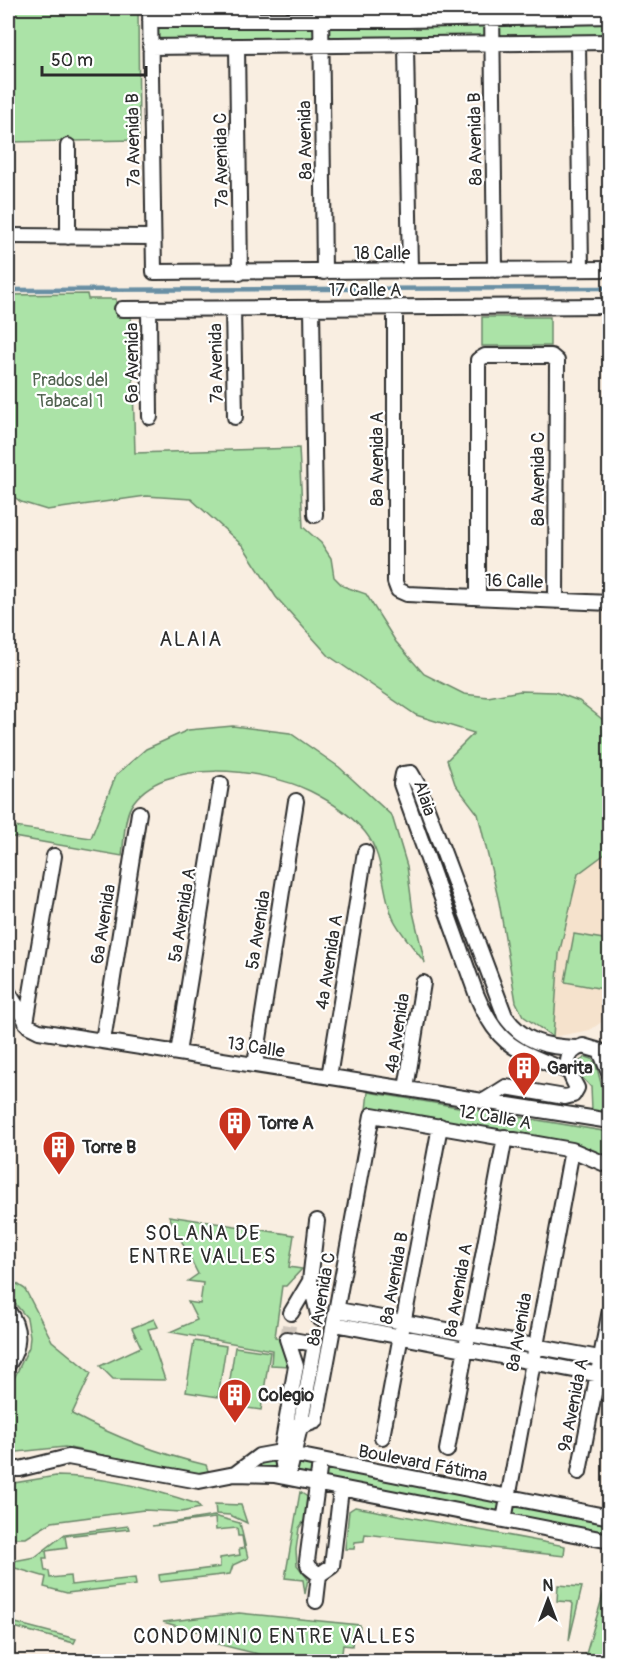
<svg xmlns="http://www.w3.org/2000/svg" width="617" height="1669" font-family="Pangolin,sans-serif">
<rect width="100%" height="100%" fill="#f9eee1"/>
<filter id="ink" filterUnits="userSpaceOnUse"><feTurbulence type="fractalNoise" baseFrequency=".0167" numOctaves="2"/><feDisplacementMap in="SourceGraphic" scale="12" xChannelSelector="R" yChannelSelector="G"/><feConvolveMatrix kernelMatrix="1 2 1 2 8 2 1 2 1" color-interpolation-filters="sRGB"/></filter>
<g filter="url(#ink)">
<!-- built -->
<path fill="#f5e2cc" d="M609,851V1017L590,1030L553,1037L559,954L578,873Z"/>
<!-- green -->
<path fill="#abe3a7" stroke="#6b8769" stroke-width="1.5" d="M8,8H138L139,140L8,142Z
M609,16L610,42L150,47V20Z
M87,294L88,299H116V317H131L135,453L299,448L303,527L321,543L331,558L334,577L343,586L366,594L396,642L424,674L464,694L488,697L520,691L555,692L579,701L607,723L609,851L578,874L559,954L553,1037L523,1016L516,1002L499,902L478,814L455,784L447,760L474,733L416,715L329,656L276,597L243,546L191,499L146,496L47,510L21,502L8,492V295Z
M482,317H550V346H482Z
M233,726L290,733L339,767L392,816L407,866L413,912L425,963C415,949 400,933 393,918C381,890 385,857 365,832C350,814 330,801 310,791C265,769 162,755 131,806C124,818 124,842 122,856L8,836V826L91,838L116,775L146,749L188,730Z
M574,934L609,940V990L565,982Z
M586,1057L592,1059L596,1064L607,1106L601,1113L592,1110L591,1087L577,1072V1063Z
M368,1092L609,1132V1158L578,1146L366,1110Z
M169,1216L294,1235L289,1267L302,1269L286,1286H282L275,1337L279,1338L289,1366L271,1365L272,1350L170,1332L197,1320L188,1302L200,1304L203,1283L188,1281L198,1274Z
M8,1278L25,1289L52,1341L91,1373L72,1414C115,1437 159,1454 206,1465L209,1473L202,1476L65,1447L8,1453V1391L29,1347L30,1336L27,1318L8,1295Z
M154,1319L158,1327L148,1329L165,1380L113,1379L100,1366L141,1347L132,1328Z
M194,1341L226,1346L218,1397L186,1392Z
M235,1347L270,1352L261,1410L226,1405Z
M296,1366L311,1369L293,1455L609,1517V1541L235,1474L281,1452Z
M56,1476C103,1476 153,1489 197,1504L200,1508L182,1512L144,1510L52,1522L26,1538H8V1484Z
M300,1492L309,1498L307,1517L299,1528L296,1550L297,1565L308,1579L305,1594L303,1580L285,1578Z
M215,1504L241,1505L247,1523L230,1515L216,1514Z
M355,1507L565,1546L564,1556L365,1534L364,1541L355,1542L354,1549H345L349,1511Z
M214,1516L240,1523L248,1558L233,1565L230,1574L160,1582L159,1575L220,1567V1558L240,1555L239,1549L244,1548L242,1536H238L237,1528L216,1530L215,1518L152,1526Z
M128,1526L129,1529L65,1536L67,1548L46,1551L47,1558H43L45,1571H49L50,1578L70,1576L71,1585L135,1578L136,1585L67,1593L44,1587L46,1577L8,1566V1562L35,1557L65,1534Z
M609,1574V1661H584Z
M558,1585L582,1587L569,1641L573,1604L571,1602L557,1601Z
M239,1613L360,1625L359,1637H353L352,1646L343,1645L341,1661H286L213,1643L214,1636L163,1622Z
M8,1621L76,1639L74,1643L10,1626L8,1634Z"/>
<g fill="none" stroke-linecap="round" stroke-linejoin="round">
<!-- stream -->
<path stroke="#698fa4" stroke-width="4.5" d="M8,290L610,288"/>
<!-- street-tunnel -->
<path stroke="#d0c7bd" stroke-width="14" stroke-dasharray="14 7" stroke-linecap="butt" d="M287,1339L291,1313
M315,1344L319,1318"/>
<!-- street casing -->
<g stroke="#2b2b2b" stroke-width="18">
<path id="street" d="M150,8L154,272L610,269
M321,8L324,272
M492,8L495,270
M150,20H406L610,16
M578,43L581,269
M237,46L240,273
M406,46L410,271
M150,47L610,42
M68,146V237
M8,236L152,237
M312,308L315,515
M395,308V582L398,590L407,594L610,603
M122,309L610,306
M149,309L150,417
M233,309L235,417
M478,597V360L485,356H551L557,361L556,601
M8,992L29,1026L39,1031L610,1121
M26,1023L54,856
M103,1041L139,813
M178,1053L221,784
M255,1065L296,801
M567,1071C518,1050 499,1049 477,996L401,784L403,774L411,773L419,787L505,1016C523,1042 546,1047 576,1048
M329,1077L365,852
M406,1089L423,983
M484,1101L506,1087L565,1097L573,1095L577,1088C568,1072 560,1053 583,1046L600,1051L610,1075
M317,1221L310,1281L319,1318
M338,1310L610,1360
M8,1311C21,1328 20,1348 8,1365
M291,1313L310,1281
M335,1324L610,1377
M286,1425L300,1427L316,1421L372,1115L572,1150L610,1166
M382,1437L440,1126
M447,1450L505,1137
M8,1469H20L68,1457L199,1481L235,1474L274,1475L610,1541
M579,1472L610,1310
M235,1474L259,1456L281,1452L610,1517
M285,1477L281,1452L296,1366L287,1339L315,1344L300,1427L288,1477
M504,1520L572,1150
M319,1575L309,1567L307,1561L320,1462
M319,1575L332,1566L341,1489
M316,1601L319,1575"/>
</g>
<!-- street -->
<use href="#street" stroke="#fff" stroke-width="14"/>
</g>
</g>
<!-- icons -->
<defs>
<g id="building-pin" transform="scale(1.725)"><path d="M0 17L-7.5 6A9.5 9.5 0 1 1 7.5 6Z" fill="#c8321e" stroke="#fff"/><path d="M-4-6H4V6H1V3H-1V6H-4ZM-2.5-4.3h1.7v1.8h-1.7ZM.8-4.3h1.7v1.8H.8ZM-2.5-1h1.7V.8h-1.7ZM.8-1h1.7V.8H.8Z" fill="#fff"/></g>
</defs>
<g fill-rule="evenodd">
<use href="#building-pin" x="524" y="1068"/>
<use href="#building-pin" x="235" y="1123"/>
<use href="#building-pin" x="59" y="1147"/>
<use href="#building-pin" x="235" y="1395"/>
</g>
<g text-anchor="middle" stroke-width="4.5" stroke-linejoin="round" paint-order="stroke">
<!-- street labels -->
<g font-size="18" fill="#2b2b2b" stroke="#fff">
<text transform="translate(475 139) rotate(-91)" y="6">8a Avenida B</text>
<text transform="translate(133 140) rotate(-91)" y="6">7a Avenida B</text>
<text transform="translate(305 140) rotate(-91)" y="6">8a Avenida</text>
<text transform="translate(221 160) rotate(-91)" y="6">7a Avenida C</text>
<text x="382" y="259">18 Calle</text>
<text x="365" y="296">17 Calle A</text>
<text transform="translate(132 363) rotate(-90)" y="6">6a Avenida</text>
<text transform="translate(216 363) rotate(-91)" y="6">7a Avenida</text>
<text transform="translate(377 459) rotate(-90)" y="6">8a Avenida A</text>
<text transform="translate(538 479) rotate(-90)" y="6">8a Avenida C</text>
<text transform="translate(514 581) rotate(2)" y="6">16 Calle</text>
<text transform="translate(425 798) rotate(72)" y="6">Alaia</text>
<text transform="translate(182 915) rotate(-81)" y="6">5a Avenida A</text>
<text transform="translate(103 924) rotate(-81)" y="6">6a Avenida</text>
<text transform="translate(258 930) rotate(-81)" y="6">5a Avenida</text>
<text transform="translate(329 962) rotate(-81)" y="6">4a Avenida A</text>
<text transform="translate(397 1033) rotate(-81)" y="6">4a Avenida</text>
<text transform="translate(256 1047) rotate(9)" y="6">13 Calle</text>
<text transform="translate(495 1117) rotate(10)" y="6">12 Calle A</text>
<text transform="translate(394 1278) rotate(-80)" y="6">8a Avenida B</text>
<text transform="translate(458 1290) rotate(-80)" y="6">8a Avenida A</text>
<text transform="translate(321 1299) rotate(-80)" y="6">8a Avenida C</text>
<text transform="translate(519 1332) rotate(-80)" y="6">8a Avenida</text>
<text transform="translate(573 1405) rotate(-79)" y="6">9a Avenida A</text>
<text transform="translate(423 1463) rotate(11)" y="6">Boulevard Fátima</text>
</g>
<!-- park labels -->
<g font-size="18" fill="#516250" stroke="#fff">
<text x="70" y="386">Prados del<tspan x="70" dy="21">Tabacal 1</tspan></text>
</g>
<!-- poi labels -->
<g font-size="18" font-weight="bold" fill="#2b2b2b" stroke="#fff" text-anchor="start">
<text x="547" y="1074">Garita</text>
<text x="258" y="1129">Torre A</text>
<text x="82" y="1153">Torre B</text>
<text x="258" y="1401">Colegio</text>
</g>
<!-- neighbourhood labels -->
<g font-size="20" letter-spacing="1.5" fill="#2b2b2b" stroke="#fff">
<text x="191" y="646">ALAIA</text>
<text x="203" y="1240">SOLANA DE<tspan x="203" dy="23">ENTRE VALLES</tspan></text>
<text x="275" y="1643">CONDOMINIO ENTRE VALLES</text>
</g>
</g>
<!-- margin -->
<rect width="617" height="1669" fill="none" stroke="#fff" stroke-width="30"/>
<rect x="15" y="15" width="587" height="1639" fill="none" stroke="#2b2b2b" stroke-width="2" filter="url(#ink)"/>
<!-- north arrow -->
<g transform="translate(548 1600)" stroke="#ffffff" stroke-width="4.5" paint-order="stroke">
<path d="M0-4.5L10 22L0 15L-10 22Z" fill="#2b2b2b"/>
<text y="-9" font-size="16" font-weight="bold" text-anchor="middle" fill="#2b2b2b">N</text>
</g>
<!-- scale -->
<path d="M42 66v9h104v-9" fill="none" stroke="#2b2b2b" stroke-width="3"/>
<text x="51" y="66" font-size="18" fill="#2b2b2b" stroke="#ffffff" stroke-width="4.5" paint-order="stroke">50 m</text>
</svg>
